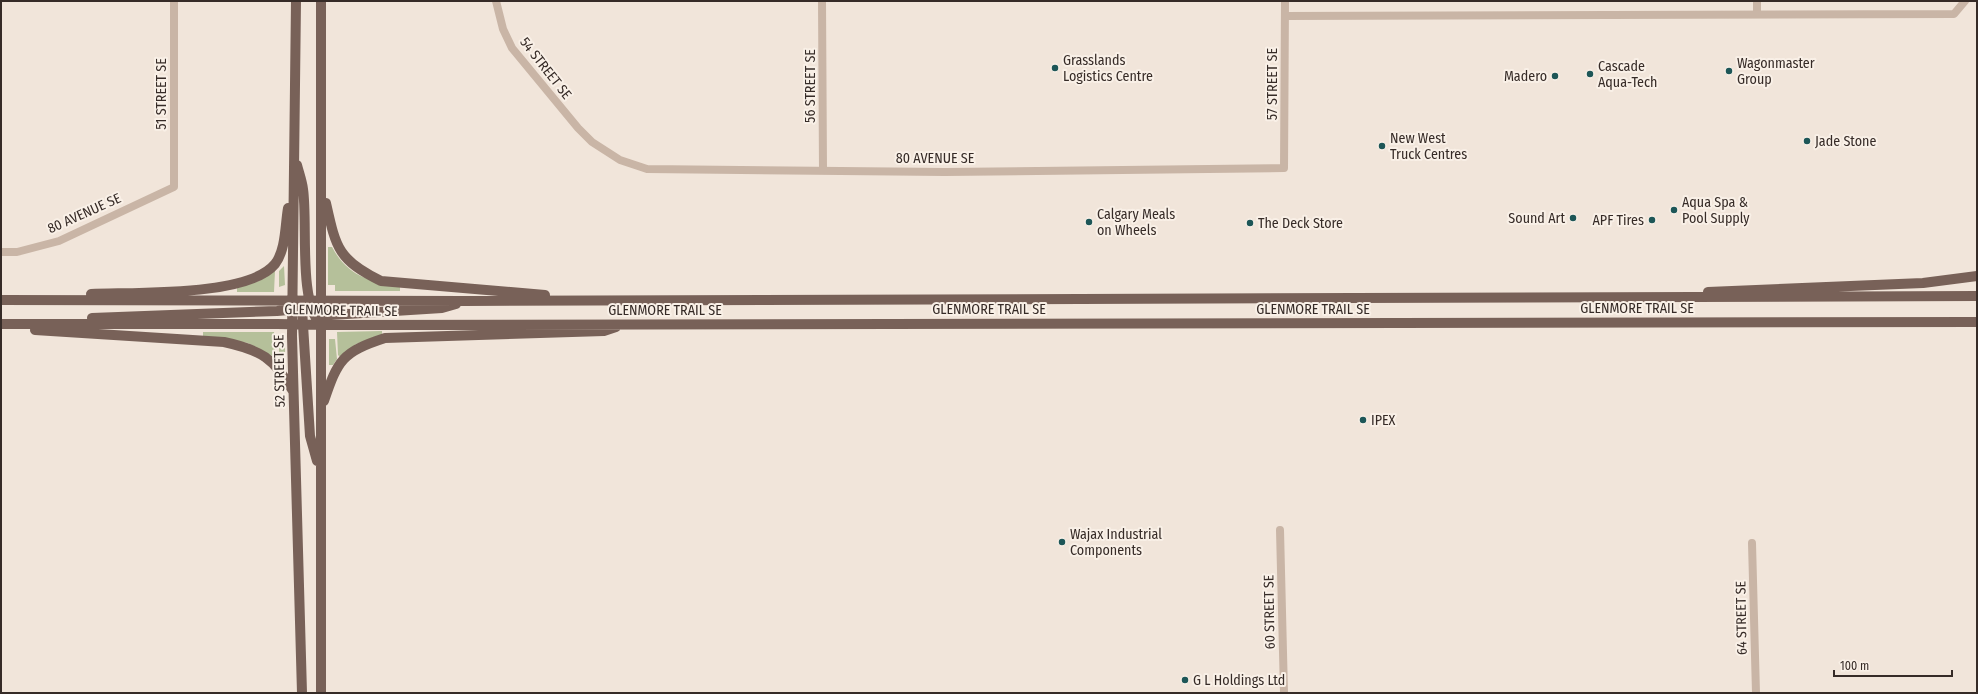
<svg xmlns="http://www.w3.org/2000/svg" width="1978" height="694" font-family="'Fira Sans Condensed',sans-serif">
<rect width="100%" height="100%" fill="#f1e5da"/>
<!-- green -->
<path fill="#b5c09a" d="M328,247H332C348,277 370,281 400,287V291H335V285H328Z
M284,266L285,285L279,287V271Z
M275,271L274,292H237V288L259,281Z
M382,331V335L356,344L340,357L338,355L337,332Z
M203,332H274L275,354L272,356L248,343L203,336Z
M279,338L285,339V371L276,360L279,354Z
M329,339H335L337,359L333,365H329Z"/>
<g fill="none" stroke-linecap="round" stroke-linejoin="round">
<!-- minor -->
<path stroke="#c9b5a6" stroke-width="8" d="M496,1L503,29L512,48L578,128L592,142L620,160L647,169L945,172L1284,168L1285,1
M822,1L823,170
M1757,1V14
M1285,16L1954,14L1965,1
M1,252H17L59,241L174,187V1
M1280,530L1284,693
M1752,543L1756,693"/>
<!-- major -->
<path stroke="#786158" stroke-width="10" d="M296,1L292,336L302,693
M297,165C299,173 302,181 303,189C308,223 298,302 321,325
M326,203C336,248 338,260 381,281L545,295
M1708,292L1923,283L1977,276
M91,294C133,292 248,297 275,264C286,250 285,225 288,208
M1,300L464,301L1977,296
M299,304L302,309L310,436L317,461
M315,316L442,308L456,304
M92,318L277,311L311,308L321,300
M1,324H277L333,325L1977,322
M35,330L224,342C261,350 274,358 293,391
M324,401C338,360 342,352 385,338L604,331L616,327
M321,693V1"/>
</g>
<!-- markers -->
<g fill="#1d5657" stroke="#f9f0e7" stroke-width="1.5">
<circle cx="1055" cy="68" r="4"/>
<circle cx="1729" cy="71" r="4"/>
<circle cx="1590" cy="74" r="4"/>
<circle cx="1555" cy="76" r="4"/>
<circle cx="1807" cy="141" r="4"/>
<circle cx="1382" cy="146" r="4"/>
<circle cx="1674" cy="210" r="4"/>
<circle cx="1573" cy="218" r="4"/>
<circle cx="1652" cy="220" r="4"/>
<circle cx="1089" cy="222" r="4"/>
<circle cx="1250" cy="223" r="4"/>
<circle cx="1363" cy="420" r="4"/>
<circle cx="1062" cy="542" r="4"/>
<circle cx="1185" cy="680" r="4"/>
</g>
<g text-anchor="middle" stroke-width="4" stroke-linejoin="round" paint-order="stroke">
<!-- poi labels -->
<g font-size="14" fill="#362b27" stroke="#f9f0e7" text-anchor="start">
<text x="1063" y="65">Grasslands<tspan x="1063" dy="16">Logistics Centre</tspan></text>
<text x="1737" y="68">Wagonmaster<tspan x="1737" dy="16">Group</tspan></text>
<text x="1598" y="71">Cascade<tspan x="1598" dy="16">Aqua-Tech</tspan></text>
<text x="1547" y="81" text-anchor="end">Madero</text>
<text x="1390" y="143">New West<tspan x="1390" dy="16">Truck Centres</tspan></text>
<text x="1815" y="146">Jade Stone</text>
<text x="1682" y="207">Aqua Spa &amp;<tspan x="1682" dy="16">Pool Supply</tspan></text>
<text x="1097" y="219">Calgary Meals<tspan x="1097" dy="16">on Wheels</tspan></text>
<text x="1565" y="223" text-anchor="end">Sound Art</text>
<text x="1644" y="225" text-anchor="end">APF Tires</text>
<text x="1258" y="228">The Deck Store</text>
<text x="1371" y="425">IPEX</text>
<text x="1070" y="539">Wajax Industrial<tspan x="1070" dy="16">Components</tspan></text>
<text x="1193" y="685">G L Holdings Ltd</text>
</g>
<!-- street labels -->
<g font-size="14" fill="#362b27" stroke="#f9f0e7">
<text transform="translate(546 68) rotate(52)" y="5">54 STREET SE</text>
<text transform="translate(1272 84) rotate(-90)" y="5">57 STREET SE</text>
<text transform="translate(810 86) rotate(-90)" y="5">56 STREET SE</text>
<text transform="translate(161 94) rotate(-90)" y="5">51 STREET SE</text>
<text x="935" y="163">80 AVENUE SE</text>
<text transform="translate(84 213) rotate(-24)" y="5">80 AVENUE SE</text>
<text x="1637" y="313">GLENMORE TRAIL SE</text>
<text x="989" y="314">GLENMORE TRAIL SE</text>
<text x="1313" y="314">GLENMORE TRAIL SE</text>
<text transform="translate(341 310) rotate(1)" y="5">GLENMORE TRAIL SE</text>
<text x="665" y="315">GLENMORE TRAIL SE</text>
<text transform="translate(279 371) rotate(-91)" y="5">52 STREET SE</text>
<text transform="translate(1269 612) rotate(-91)" y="5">60 STREET SE</text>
<text transform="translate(1741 618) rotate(-91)" y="5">64 STREET SE</text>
</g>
</g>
<!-- border -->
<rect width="1978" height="694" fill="none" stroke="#362b27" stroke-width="4"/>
<!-- scale -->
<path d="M1834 670v6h118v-6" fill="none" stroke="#362b27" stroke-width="2"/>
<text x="1840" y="670" font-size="12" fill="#362b27" stroke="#f9f0e7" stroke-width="3" paint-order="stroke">100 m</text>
</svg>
